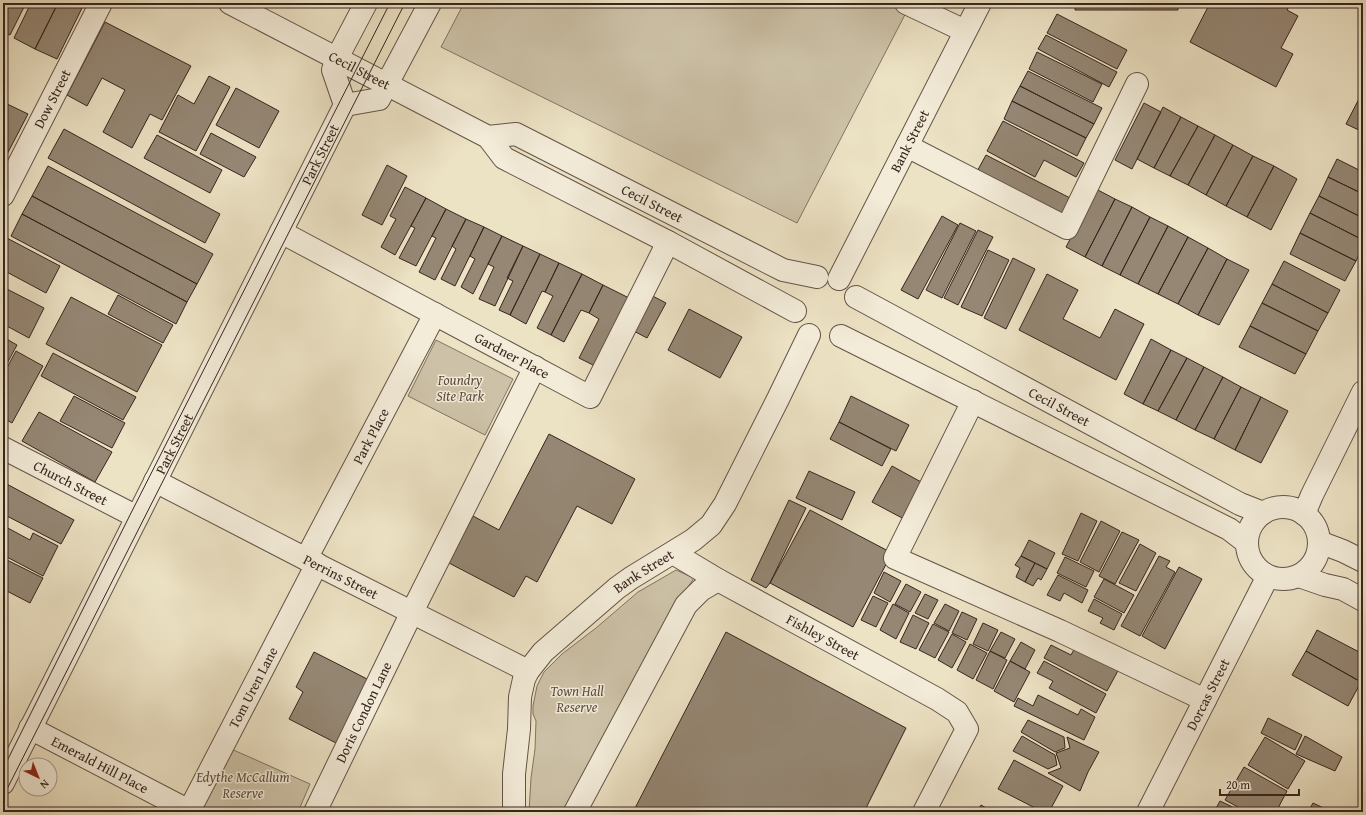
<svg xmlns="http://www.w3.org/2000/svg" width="1366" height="815" font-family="'Gentium Book Plus',serif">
<rect width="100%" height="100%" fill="#ece2c4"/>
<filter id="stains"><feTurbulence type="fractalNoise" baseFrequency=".005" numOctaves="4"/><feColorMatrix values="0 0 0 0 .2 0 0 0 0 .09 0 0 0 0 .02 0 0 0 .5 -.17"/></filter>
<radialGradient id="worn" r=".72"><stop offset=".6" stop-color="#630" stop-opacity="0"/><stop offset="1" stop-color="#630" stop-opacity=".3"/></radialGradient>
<!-- green -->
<path fill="#cdc2a8" stroke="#827463" d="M464,3H911L797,223L441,47Z
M436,340L513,379L485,435L408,396Z
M676,570L694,578L671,613L567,812H529L531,778L535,749L536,721L533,714V706L537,686L544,672L562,654L596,628L638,592Z
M229,748L310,784L298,812H200Z"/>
<!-- building -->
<path fill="#958774" stroke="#37251e" d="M4,3H26L10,35L3,32Z
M31,3H58L35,49L14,38Z
M58,3H82L84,4L57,59L35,49Z
M1075,3H1178V10H1075Z
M1210,3H1291L1287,10L1298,16L1281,48L1293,54L1276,87L1190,42Z
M1057,14L1127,50L1117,69L1047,33Z
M105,22L191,66L162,120L150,114L132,148L103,132L125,90L102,78L87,106L67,95Z
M1046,35L1117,72L1109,87L1038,49Z
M1037,52L1102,84L1093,102L1029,69Z
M1028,71L1102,108L1094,124L1020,86Z
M209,76L230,87L196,151L159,132L178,95L194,104Z
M1020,86L1094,124L1086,138L1012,101Z
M236,88L279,111L259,148L216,125Z
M1363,91V132L1346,124Z
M1012,101L1086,138L1077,156L1004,119Z
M3,102L28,114L3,162Z
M1144,103L1161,112L1132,169L1115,160Z
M1163,107L1181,117L1154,168L1137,159Z
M1181,117L1198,126L1170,176L1154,168Z
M1003,121L1084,163L1076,177L1044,160L1035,177L987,151Z
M1198,126L1215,135L1188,185L1170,176Z
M64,129L220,214L205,243L48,158Z
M211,133L256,157L244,177L200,154Z
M157,135L222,170L210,193L144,158Z
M1215,135L1233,145L1206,195L1188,185Z
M1233,145L1253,156L1226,206L1206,195Z
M986,155L1072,199L1061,221L974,177Z
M1253,156L1274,166L1247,217L1226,206Z
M1337,159L1363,172V194L1328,177Z
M387,165L407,176L382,225L362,215Z
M48,166L213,254L197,284L32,196Z
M1274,166L1297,179L1271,230L1247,217Z
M1328,177L1363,194V218L1319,196Z
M405,187L426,198L395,255L381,247L396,219L390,216Z
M1096,189L1115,199L1085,257L1066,247Z
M32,196L197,284L187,302L22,214Z
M1319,196L1363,218V240L1310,213Z
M426,198L446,209L416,266L399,258L415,228L411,226Z
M1115,199L1132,207L1102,266L1085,257Z
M1132,207L1150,217L1120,275L1102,266Z
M446,209L466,219L435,280L419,272L436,238L432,236Z
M1310,213L1363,240V247L1356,261L1300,233Z
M22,214L187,302L176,324L11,236Z
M942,216L958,225L918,299L901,290Z
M1150,217L1168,226L1138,284L1120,275Z
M466,219L484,227L455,286L441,279L456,249L452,246Z
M960,223L976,231L942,298L926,290Z
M1168,226L1188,237L1158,294L1138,284Z
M484,227L502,236L473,294L461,287L475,259L470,256Z
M978,230L993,237L958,305L944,298Z
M1300,233L1356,261L1345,281L1290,254Z
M3,236L60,266L46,293L3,270Z
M502,236L523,246L495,306L479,299L494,267L488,264Z
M1188,237L1208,248L1178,304L1158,294Z
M523,246L540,254L510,315L499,310L513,281L507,278Z
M1208,248L1227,259L1198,315L1178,304Z
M988,250L1009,260L982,316L961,307Z
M540,254L559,263L545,292L542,291L526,324L510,315Z
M1013,258L1035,269L1006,329L984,318Z
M1227,259L1249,270L1219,325L1198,315Z
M1284,261L1340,290L1328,313L1272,284Z
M559,263L582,274L551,335L537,328L553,296L545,292Z
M582,274L603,285L589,313L581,310L564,342L551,335Z
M1047,274L1078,290L1063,319L1100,338L1115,309L1144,324L1116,380L1019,330Z
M1272,284L1328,313L1318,331L1262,303Z
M603,285L631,299L597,367L579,358L599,319L589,313Z
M3,287L44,308L29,338L3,324Z
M647,293L666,303L647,338L628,328Z
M118,295L173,325L163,343L108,314Z
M71,297L162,345L137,392L46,344Z
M1262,303L1318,331L1306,354L1250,326Z
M689,309L742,337L720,378L668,350Z
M1250,326L1306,354L1295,374L1239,347Z
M3,337L17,345L3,371Z
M1151,339L1171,350L1143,404L1124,394Z
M1171,350L1187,358L1158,411L1143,404Z
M16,351L43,366L12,423L3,418V375Z
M53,353L136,397L123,420L41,376Z
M1187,358L1204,367L1176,420L1158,411Z
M1204,367L1223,377L1195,430L1176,420Z
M1223,377L1241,387L1214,439L1195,430Z
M1241,387L1261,397L1235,450L1214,439Z
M74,396L125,423L112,448L60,421Z
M851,396L909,425L896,451L839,422Z
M1261,397L1288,411L1261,463L1235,450Z
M39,412L112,452L95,482L22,441Z
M839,422L891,449L882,466L830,439Z
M549,434L635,479L612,524L577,506L537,582L526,576L514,597L449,563L473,516L499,530Z
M892,466L923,483L904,519L872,502Z
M809,471L855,492L842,520L796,498Z
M3,482L74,520L61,544L3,514Z
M789,500L806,508L770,583L766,588L751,580Z
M810,510L892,553L853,627L770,583Z
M1081,513L1097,521L1078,561L1062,554Z
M1101,521L1120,531L1099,572L1080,562Z
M4,526L30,540L33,533L58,546L43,576L3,555V529Z
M1122,532L1139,540L1115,584L1099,576Z
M1029,540L1055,553L1047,569L1021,556Z
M1140,544L1156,553L1136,591L1119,583Z
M1021,556L1035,563L1025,582L1016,577L1020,568L1015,565Z
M1159,556L1170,561L1166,567L1175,572L1140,636L1121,626Z
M1065,557L1094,571L1086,587L1057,573Z
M3,558L43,578L30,603L3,589Z
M1035,563L1047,569L1041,580L1038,578L1033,586L1025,582Z
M1179,567L1202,579L1165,649L1142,636Z
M884,572L901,581L890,602L874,593Z
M1058,575L1088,590L1082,603L1064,593L1060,601L1047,595Z
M1104,579L1134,595L1124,613L1094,597Z
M906,584L921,592L910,612L895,604Z
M925,594L938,600L928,619L915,613Z
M873,596L888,603L876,627L861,620Z
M1094,599L1122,614L1114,630L1100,623L1103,618L1088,611Z
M893,604L909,613L896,639L880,630Z
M945,604L959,611L949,631L934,623Z
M962,612L977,619L967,640L952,633Z
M913,615L929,623L916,649L900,642Z
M983,623L998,630L988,651L973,644Z
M933,624L949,632L935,658L919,650Z
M1317,630L1363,654V679L1361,682L1306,651Z
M726,632L906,728L864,812H633Z
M1001,632L1015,639L1005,658L990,651Z
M952,634L966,642L952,668L938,660Z
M1021,642L1035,650L1025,669L1010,661Z
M970,644L987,653L973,679L957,670Z
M1077,644L1120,667L1107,691L1044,658L1051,645L1071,655Z
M990,651L1007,660L993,689L976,680Z
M1306,651L1361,682L1348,706L1292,675Z
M314,652L373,682L352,711L336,743L289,719L303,692L296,687Z
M1010,661L1030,672L1014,702L994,691Z
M1044,661L1106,694L1096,713L1049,688L1053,681L1037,673Z
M1038,695L1078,715L1081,709L1095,717L1084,740L1014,706L1018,698L1033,706Z
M1268,718L1302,735L1295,750L1261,733Z
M1028,720L1064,737L1065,748L1055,752L1021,732Z
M1022,736L1055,755L1057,765L1048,769L1013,751Z
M1305,736L1342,757L1335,771L1296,754Z
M1067,737L1099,752L1088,772L1080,791L1048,773L1061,768L1056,753L1070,748Z
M1265,737L1305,761L1288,789L1248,765Z
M1363,738V748L1358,746Z
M1014,760L1063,786L1049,812H1043L998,789Z
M1244,767L1287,791L1276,812H1247L1225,800Z
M1220,801L1243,812H1214Z
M1313,803L1332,812H1308Z
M981,805L993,812H977Z"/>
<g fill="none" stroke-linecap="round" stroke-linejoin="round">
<!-- minor casing -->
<g stroke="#645448" stroke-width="24">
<g id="minor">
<path id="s1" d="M230,3L488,137L504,158L668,242L795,311"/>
<path d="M906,3L965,31"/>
<path d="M345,105L379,99L430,3"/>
<path id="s2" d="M488,137L516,134L783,270L817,277"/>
<path d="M907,146L1067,228L1137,84"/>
<path id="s3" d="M3,195L101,3"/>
<path id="s4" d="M281,232L590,397L668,242"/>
<path id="s5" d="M839,279L980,3"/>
<path id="s6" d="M856,297L1240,504L1263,513"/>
<path d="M841,336L1229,529L1246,542"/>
<path d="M973,401L895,558L1060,631L1205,700"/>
<path id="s7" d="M3,448L137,517"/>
<path id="s8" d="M155,481L306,559L528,671"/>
<circle cx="1283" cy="543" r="36"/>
<path d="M1304,514L1312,495L1363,392"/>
<path d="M1319,542L1343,551L1363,561"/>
<path id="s9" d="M673,553L718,580L937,699L957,712L967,729L924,812"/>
<path id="s10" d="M306,559L435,314"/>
<path d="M1299,576L1325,585L1343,589L1363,600"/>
<path id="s11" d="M30,728L191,812"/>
<path id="s12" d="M3,783L345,105L333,70L337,58L366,3"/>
<path id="s13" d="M189,811L317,564"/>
<path id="s14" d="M315,812L412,612L535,367"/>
<path id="s15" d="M514,812V774L519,729L520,697L524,679L528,671L543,652L617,588L631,578L693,540L711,525L725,504L778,399L809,335"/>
<path d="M575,812L686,605L701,590L718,580"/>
<path id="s16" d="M1148,812L1268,576"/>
</g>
</g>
<!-- minor -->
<use href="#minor" stroke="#f3ecd9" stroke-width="22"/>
<!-- tram -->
<path stroke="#37251e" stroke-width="1" d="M3,769L131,513L390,3
M3,797L405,3"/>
</g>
<g text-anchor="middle" stroke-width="3" stroke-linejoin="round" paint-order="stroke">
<!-- street labels -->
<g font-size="14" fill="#37251e" stroke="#f3ecd9">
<text dy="5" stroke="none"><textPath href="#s1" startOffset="146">Cecil Street</textPath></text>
<text dy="5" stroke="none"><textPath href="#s3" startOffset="108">Dow Street</textPath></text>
<text dy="5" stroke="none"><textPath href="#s5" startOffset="155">Bank Street</textPath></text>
<text dy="5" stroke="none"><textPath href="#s12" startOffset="704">Park Street</textPath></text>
<text dy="5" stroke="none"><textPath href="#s2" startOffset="181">Cecil Street</textPath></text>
<text dy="5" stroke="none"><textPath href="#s4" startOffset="262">Gardner Place</textPath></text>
<text dy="5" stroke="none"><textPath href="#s6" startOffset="231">Cecil Street</textPath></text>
<text dy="5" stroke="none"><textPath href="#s10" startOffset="139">Park Place</textPath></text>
<text dy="5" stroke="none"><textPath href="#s12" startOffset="380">Park Street</textPath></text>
<text dy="5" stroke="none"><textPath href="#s7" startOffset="76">Church Street</textPath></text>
<text dy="5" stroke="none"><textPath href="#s15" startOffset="296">Bank Street</textPath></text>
<text dy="5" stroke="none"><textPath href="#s8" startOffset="209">Perrins Street</textPath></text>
<text dy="5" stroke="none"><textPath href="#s9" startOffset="172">Fishley Street</textPath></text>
<text dy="5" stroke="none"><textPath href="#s13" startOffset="139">Tom Uren Lane</textPath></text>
<text dy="5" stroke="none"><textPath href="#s16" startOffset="132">Dorcas Street</textPath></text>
<text dy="5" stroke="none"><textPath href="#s14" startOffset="111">Doris Condon Lane</textPath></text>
<text dy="5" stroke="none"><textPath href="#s11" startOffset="79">Emerald Hill Place</textPath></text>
</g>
<!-- park labels -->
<g font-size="14" font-style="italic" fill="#5c4c40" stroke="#f3ecd9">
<text x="460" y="385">Foundry<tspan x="460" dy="16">Site Park</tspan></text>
<text x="577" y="696">Town Hall<tspan x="577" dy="16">Reserve</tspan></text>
<text x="243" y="782">Edythe McCallum<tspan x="243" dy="16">Reserve</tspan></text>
</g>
</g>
<!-- margin -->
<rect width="1366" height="815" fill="none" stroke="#ece2c4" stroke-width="16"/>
<rect x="4" y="4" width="1358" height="807" fill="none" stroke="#37251e" stroke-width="2"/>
<rect x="8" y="8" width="1350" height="799" fill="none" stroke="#37251e"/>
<!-- north arrow -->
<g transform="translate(38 777) rotate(137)"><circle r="19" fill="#f3ecd9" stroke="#a89c8e"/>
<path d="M0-3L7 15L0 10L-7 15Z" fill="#8f2418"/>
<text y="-6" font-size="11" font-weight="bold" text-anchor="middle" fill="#37251e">N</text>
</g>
<!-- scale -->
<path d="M1220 789v6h79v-6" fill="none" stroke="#37251e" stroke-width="2"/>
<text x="1226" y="789" font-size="12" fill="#37251e" stroke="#f3ecd9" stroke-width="3" paint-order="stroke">20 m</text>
<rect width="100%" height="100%" filter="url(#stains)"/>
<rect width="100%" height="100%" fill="url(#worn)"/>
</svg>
